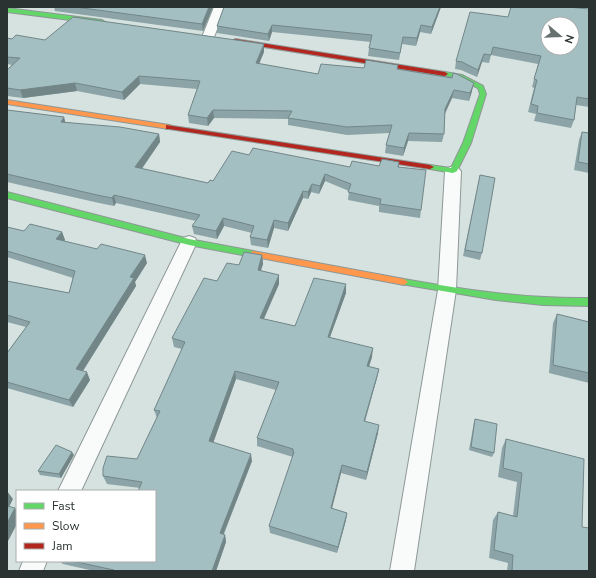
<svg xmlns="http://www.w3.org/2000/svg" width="596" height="578" font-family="'Nunito Sans',sans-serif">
<rect width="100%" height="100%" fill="#d6e2e0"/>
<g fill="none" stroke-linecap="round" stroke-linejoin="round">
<!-- street casing -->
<g stroke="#8e9896" stroke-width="2">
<path id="street" d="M214,7H226L214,37L212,40H204L202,37Z
M453,166L458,168L461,171L456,290L414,571H390L438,290L445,171L448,168Z
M189,236L195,238L197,242L81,491H58L181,242L183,238Z
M23,561H47L43,571H19Z"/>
</g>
<!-- fast casing -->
<g stroke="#8e9896" stroke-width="2">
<path id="fast" d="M7,8L102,20L105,22L102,24L7,12Z
M445,72L462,75L483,86L486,94L471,143L457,171L453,173L430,169L426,167L430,165L451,168L463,143L480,94L478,88L458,78L443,75L442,74Z
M7,192L189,239L253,251L257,254L253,257L189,245L7,198Z
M404,279C465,290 526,299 589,298V306L543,305L496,300L401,284L400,282Z"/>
</g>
<!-- slow casing -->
<g stroke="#8e9896" stroke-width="2">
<path id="slow" d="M7,100L169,125L173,127L169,129L7,104Z
M253,251L404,279L408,282L404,285L250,256L249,254Z"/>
</g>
<!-- jam casing -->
<g stroke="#8e9896" stroke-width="2">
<path id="jam" d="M235,39L445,72L448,74L445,76L233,42L232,41Z
M166,125L430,165L434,167L430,169L169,129H166Z"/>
</g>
<!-- street -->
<use href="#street" fill="#f9fbfa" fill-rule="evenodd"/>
<!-- fast -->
<use href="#fast" fill="#63d668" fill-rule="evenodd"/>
<!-- slow -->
<use href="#slow" fill="#ff974d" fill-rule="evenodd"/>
<!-- jam -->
<use href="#jam" fill="#b3261e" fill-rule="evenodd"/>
</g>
<!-- wall -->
<path fill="#8ca4a7" d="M54,7H213L203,31L55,11Z
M224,7H441L431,34L420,32L416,46L402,44L399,60L368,56L369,48L371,42L272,32L269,41L217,33V26Z
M589,9V107L576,105L574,120L571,128L534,121L536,114L528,112L534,88L532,87L538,64L491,55L489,63L482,62L477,77L461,70L455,69L456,61Z
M7,38L12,39L45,40L264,52L259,64L318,74L364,68L397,69L472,91L469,101L452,98L445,114L444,134L442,142L408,141L403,156L385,153L386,145L390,133L347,135L288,125V119L214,118L208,126L189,123L188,115L197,89L140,84L124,100L77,91L23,98L7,96V70L12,65L7,64Z
M7,110L64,117L65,122L159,134L160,142L142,169L208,183L213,181L249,155L350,167L379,166L399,162V167L421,210L420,218L379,212V206L348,200L349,191L325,181L319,194L311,192L308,199L303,198L288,231L274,228L268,248L251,245L250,237L252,233L224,226L217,239L194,234L192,226L196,221L116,203L114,206L99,203L7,182Z
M582,132L589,133V173L574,170L579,140Z
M480,175L482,253L480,260L463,256Z
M7,227L24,231L62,232L65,240L64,241L147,263L135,282L136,286L83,371L90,380L73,407L7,388V353L26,327L7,322V281L69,293L73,278L7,257Z
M262,255L263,264L261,270L279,284L264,319L295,326L346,284V293L330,337L372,357L369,367L379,369L377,378L365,422L378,433L366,480L341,473L332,509L347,513L346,520L337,553L270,533L269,526L293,457L257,446V438L276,390L236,379L213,443L252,461L224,534L225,535L226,542L216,571H94L63,564L60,561H155L140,488L107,484L103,476L137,459L157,418L154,410L182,349L174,347L172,338L217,281L239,265Z
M557,314L589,322V383L549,373L553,323Z
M475,419L494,453L492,457L469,450L474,422Z
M506,439L582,527L589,571H507L508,563L489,558L493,520L498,512L513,516L517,482L498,477L502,448Z
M74,455L61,478L40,475L38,471Z"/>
<!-- shaded-wall -->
<path fill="#728688" d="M209,7H213L203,31L202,24Z
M440,7H441L431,34L432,27Z
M272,25V32L269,41L268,34Z
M421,25L420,32L416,46L417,38Z
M264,44V52L256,71V63Z
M484,54L482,62L477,77L478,70Z
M139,76L140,84L124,100L122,92Z
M75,83L77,91L23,98L20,90Z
M474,83L472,91L469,101L470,93Z
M454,90L452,98L443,117L445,109Z
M213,110L214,118L208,126L207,118Z
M64,117L66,125L61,122Z
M409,133L408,141L403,156L404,148Z
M159,134L160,142L137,175L135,167Z
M325,174V181L319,194L320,186Z
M312,184L311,192L308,199V192Z
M303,191V198L288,231V223Z
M114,195L116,203L114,206L112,198Z
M223,218L224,226L217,239L216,231Z
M274,220V228L268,248L267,240Z
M62,232L65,240L59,247L56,239Z
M145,255L147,263L135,282L136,286L79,377L76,369L130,277Z
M262,255L263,264L258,279V270Z
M279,275V284L260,327V318Z
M346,284V293L327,345L328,337Z
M373,348L372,357L366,375L367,366Z
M379,369L377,378L362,429L364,421Z
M235,371L236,379L211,449L209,441Z
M87,372L90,380L73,407L69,400Z
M379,425L378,433L366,480L367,472Z
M72,452L74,455L61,478L59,474Z
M251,454L252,461L221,540L220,533Z
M342,465L341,473L330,515L331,508Z
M7,491L13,499L7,511Z
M15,508L17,510V524L7,543V523Z
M347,513L346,520L337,553L338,547Z
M225,535L226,542L216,571H212Z"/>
<!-- building -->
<path fill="#a3bfc2" stroke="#728688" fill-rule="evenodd" d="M75,7H209L202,24Z
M224,7H440L432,27L421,25L417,38L403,37L400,53L369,48L372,35L272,25L268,34L217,26Z
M511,7H568L589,9V99L577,97L574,120L537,113L538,106L531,104L537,80L534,79L541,56L493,47L491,55L484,54L478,70L462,62L456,61L470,12L508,17ZM548,24H572V48H548Z
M73,17L264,44L256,63L318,74L321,64L364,68L366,60L398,65L397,69L452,78L453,73L457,74L474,83L470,93L454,90L445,109L444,134L409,133L404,148L386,145L392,125L347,127L288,118L292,111L213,110L207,118L188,115L200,81L139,76L122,92L75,83L20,90L7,88V70L20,58L7,57V38L12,39L16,35L45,40Z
M7,110L64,117L61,122L120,127L159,134L135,167L208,183L210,180L213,181L232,151L249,155L253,148L350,167L352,161L379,166L382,159L399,162L398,167L426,170L421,210L380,204L381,199L348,192L351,184L325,174L320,186L312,184L308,192L303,191L288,223L274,220L267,240L250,237L254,226L223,218L216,231L192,226L200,215L114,195L112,198L97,195L7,174Z
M582,132L589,133V164L578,162Z
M480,175L495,178L482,253L465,250Z
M30,224L62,232L56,239L97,249L101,244L145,255L130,277L134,278L76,369L87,372L69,400L7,382V353L30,322L7,315V281L69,293L75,271L7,251V227L24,231Z
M244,252L262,255L258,270L279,275L260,318L295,326L314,278L346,284L328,337L373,348L367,366L379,369L364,421L379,425L367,472L342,465L331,508L347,513L338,547L269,526L294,452H293V449L257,438L279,382L235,371L209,441L251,454L220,533L225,535L212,571H113L114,570L72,561H155V491H138L142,482L103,476V468L107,456L137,459L160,411L154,410L185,342L172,338L204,278L217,281L227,263L239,265Z
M557,314L589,322V373L553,365Z
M475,419L497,424L494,453L471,447Z
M506,439L584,459L582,527L589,528V571H512L513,555L494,550L498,512L517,517L522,473L503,468Z
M56,445L72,452L59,474L38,471Z
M7,506L15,508L7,523Z"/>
<!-- border -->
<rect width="596" height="578" fill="none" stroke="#2a3332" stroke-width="16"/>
<!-- legend -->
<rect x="16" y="490" width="140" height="72" fill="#ffffff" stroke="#aaadad"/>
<rect x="24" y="503" width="20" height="6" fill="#63d668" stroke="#aaadad"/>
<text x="52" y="510" font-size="12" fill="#2a3332">Fast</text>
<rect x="24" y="523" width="20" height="6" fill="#ff974d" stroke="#aaadad"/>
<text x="52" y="530" font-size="12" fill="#2a3332">Slow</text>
<rect x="24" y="543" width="20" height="6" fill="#b3261e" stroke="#aaadad"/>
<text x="52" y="550" font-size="12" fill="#2a3332">Jam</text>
<!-- north arrow -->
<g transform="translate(560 36) rotate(109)"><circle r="19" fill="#ffffff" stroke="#aaadad"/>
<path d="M0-3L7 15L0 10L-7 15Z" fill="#66706f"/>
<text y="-6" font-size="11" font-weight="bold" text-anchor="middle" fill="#2a3332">N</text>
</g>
</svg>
